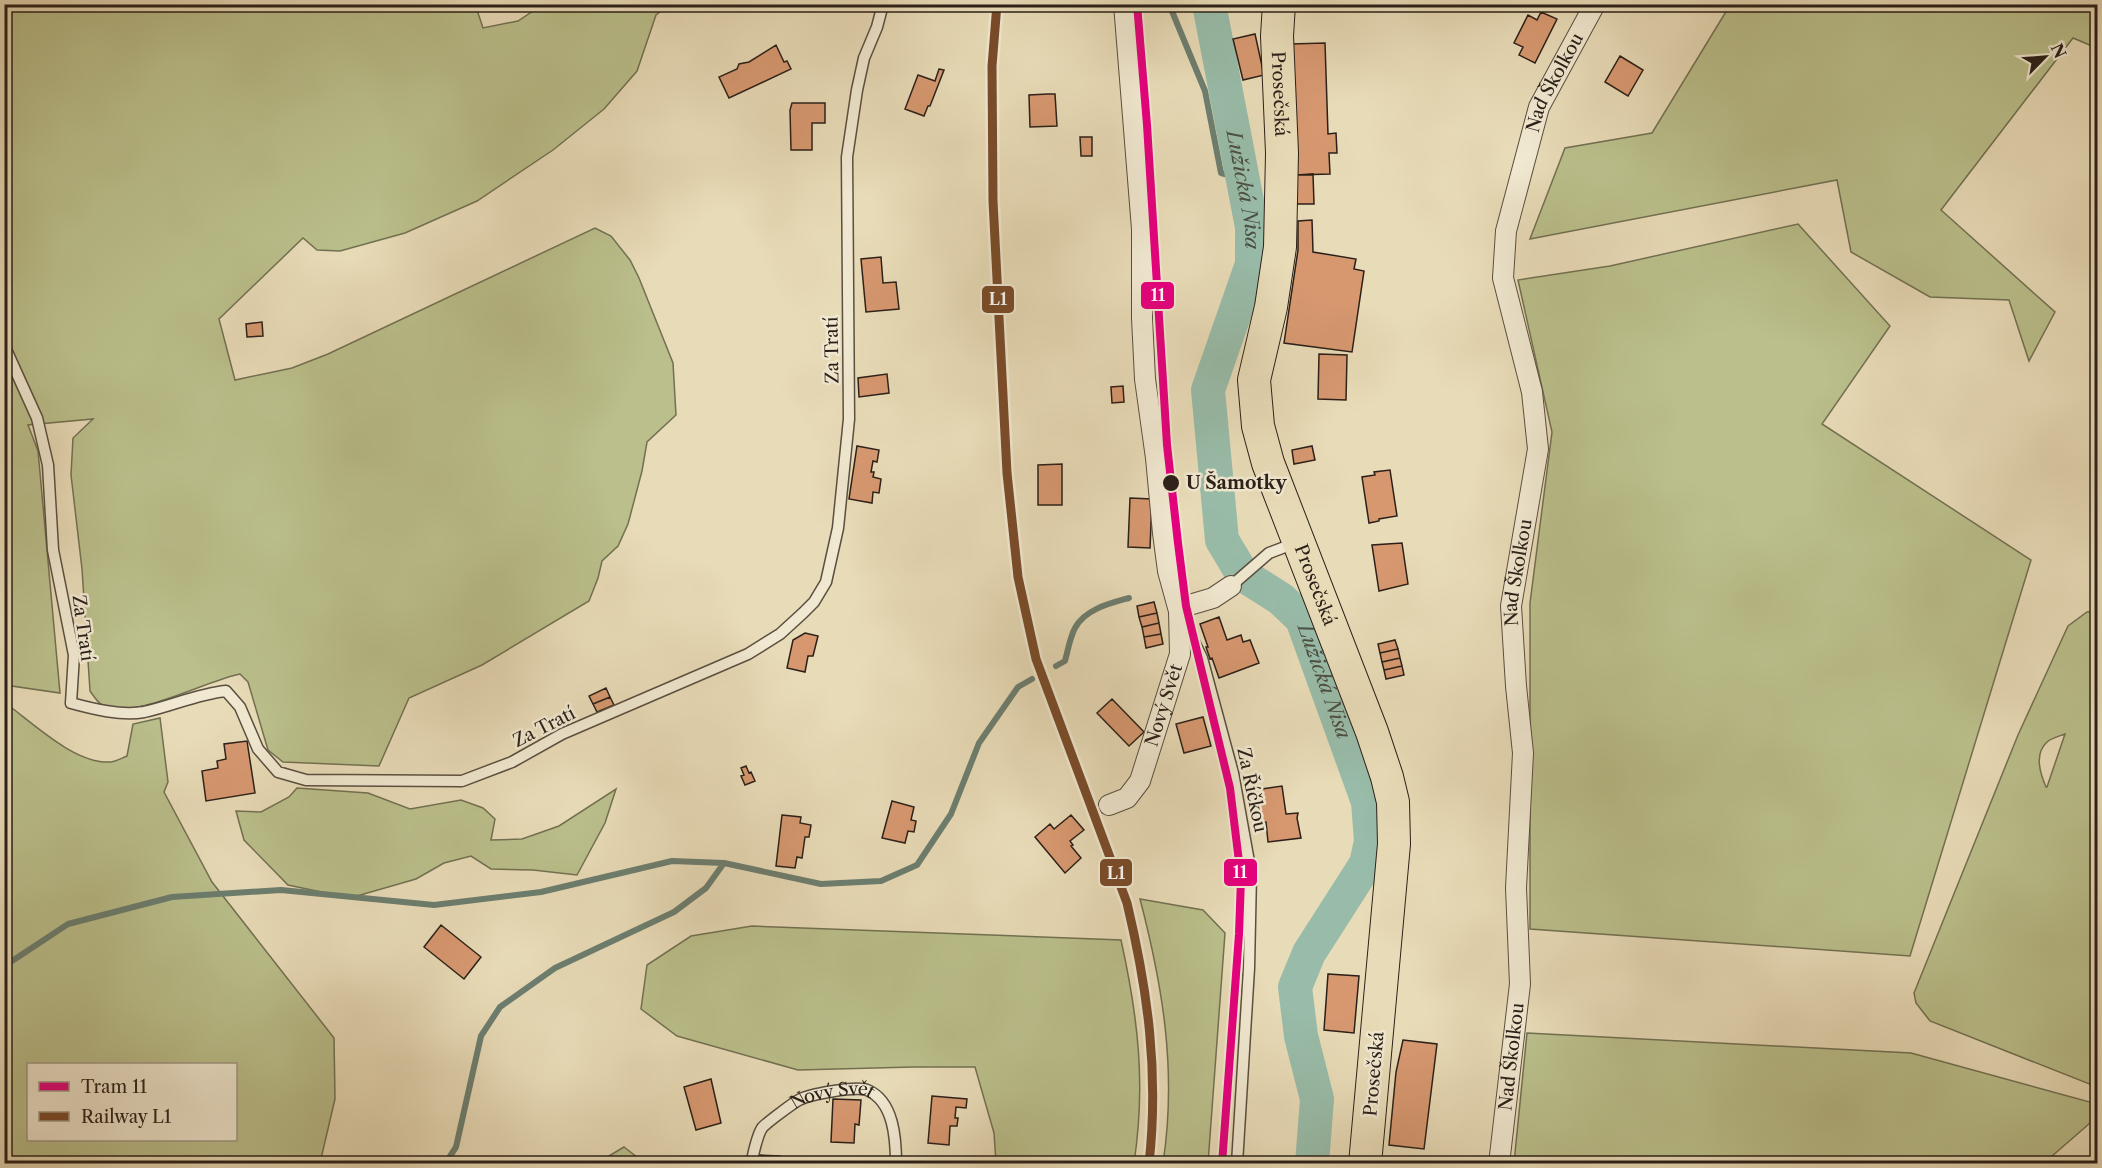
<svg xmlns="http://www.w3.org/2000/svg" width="2102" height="1168" font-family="'Libre Caslon Text',serif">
<rect width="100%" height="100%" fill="#e8dbb7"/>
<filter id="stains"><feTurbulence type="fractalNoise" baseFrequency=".00333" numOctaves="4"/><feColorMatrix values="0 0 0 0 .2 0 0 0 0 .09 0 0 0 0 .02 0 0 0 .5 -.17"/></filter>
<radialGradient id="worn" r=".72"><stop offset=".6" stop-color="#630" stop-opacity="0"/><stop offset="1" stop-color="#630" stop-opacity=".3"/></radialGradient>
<!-- green -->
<path fill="#babf8b" stroke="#727052" stroke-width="1.5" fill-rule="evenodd" d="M475,4L483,28L518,21L542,5H669L656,15L637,71L604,109L553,150L477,201L405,233L340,251L317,250L303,238L219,319L235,380L292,368L328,354L595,228L611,236L630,260L639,278L673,363L676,415L647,442L642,471L628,524L618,546L602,561L598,578L589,601L482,665L409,698L379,766L283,762L268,750L248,682L240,674C204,681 135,721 102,705C97,702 93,695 90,691L82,569L71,475L73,438L93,419L28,425L38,451L60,693L5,685L4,5Z
M1730,5H2097V48L2073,38L1941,210L2055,312L2029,361L2009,300L1930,297L1851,252L1837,180L1530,239L1565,148L1652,133Z
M1798,224L1890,326L1822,424L2031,560L1910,956L1530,929V603L1552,432L1518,280L1610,266Z
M2097,611H2098L2097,1087L1930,1021L1916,1003L1914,993L2018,735L2068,626L2087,612ZM2065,734L2047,787H2046C2040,773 2034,754 2047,742C2051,738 2060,736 2065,734Z
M4,702C32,722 74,764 110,762C115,762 122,758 127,756L133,724L160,718L168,782L164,792L212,882L334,1038L335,1099L320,1163H5ZM28,1064H236V1140H28Z
M297,788L368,793L410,809L461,800L483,808L495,819L491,840L522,839L559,826L616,789L605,823L577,875L533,870L491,869L471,856L444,863L416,879L350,898L288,885L244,840L236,811L261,812L289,797Z
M1140,899L1203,910L1225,933L1208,1163H1163C1177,1072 1163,987 1140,899Z
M752,926L1121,940C1138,1017 1146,1084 1134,1163H996L994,1133L975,1067H913L798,1070L677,1036L641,1009L647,965L691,936Z
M1527,1033L1911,1053L2097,1104V1117L2044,1163H1514Z
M624,1147L637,1157L632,1163H597Z"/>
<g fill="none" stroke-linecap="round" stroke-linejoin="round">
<!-- stream -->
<path stroke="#6c7e6f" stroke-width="6" d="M1169,4L1205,91L1221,173L1244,179
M1056,666L1065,661C1068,650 1070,637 1075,628C1085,609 1111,603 1129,598
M4,963L12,961L68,924L172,897L281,890L434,905L541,892L672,861L724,863
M445,1164L456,1147L481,1036L500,1007L555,968L674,912L706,888L724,863L821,884L881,881L917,865L951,814L979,743L1018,687L1032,679"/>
<!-- river -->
<path stroke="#98bca9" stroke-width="34" id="s1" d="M1209,4L1252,227V264L1208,390L1222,540L1243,575L1281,599L1302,619L1368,802L1371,841L1366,864L1309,953L1295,987L1301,1036L1317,1099L1312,1164"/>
</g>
<!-- building -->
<path fill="#d79870" stroke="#2b2019" stroke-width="1.5" d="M1541,12L1557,19L1535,63L1519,55L1523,47L1514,43L1528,15L1537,20Z
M1255,34L1264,75L1243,80L1233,39Z
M1325,43L1328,134L1336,133L1337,153H1329L1330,174L1296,175L1291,44Z
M776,45L784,62L787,61L791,69L729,98L719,77L737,69L739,64L749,62Z
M1620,56L1643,70L1628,96L1605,82Z
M939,69L944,70L930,106H928L924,116L905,109L918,75L935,81Z
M1048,94H1055L1057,126L1030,127L1029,95Z
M792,103H825V123H812V150H791L790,110Z
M1080,137H1092V156H1081Z
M1313,174L1314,204H1297L1296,175Z
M1312,220L1313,252L1356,259L1354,269L1364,271L1352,352L1284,343L1298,250V221Z
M881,257L883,283L896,282L899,309L866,312L861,259Z
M262,322L263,336L247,337L246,324Z
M1319,354L1347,355L1346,400L1318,399Z
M887,374L889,393L859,397L858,378Z
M1123,386L1124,402L1112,403L1111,387Z
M857,446L879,450L877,462L873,461L871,472H874L873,477L881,479L879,493L873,492L872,503L849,499Z
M1312,446L1315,460L1294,464L1292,450Z
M1062,464V505H1038V465Z
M1390,470L1397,516L1379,519V521L1369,523L1362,477L1375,475L1374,472Z
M1130,498L1152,499L1150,548L1128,547Z
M1402,543L1408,584L1379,591L1372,545Z
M1154,602L1157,613L1139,617L1137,606Z
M1157,613L1159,623L1142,627L1139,617Z
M1219,617L1227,640L1241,635L1243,642L1250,640L1259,663L1219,678L1212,658L1210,659L1206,647H1208L1200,624Z
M1159,623L1161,634L1144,637L1142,627Z
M805,633L818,636L813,656H808L805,672L787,668L793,640Z
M1161,634L1163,644L1146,648L1144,637Z
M1395,640L1398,649L1380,653L1378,644Z
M1398,649L1400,658L1382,662L1380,653Z
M1400,658L1402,666L1384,670L1382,662Z
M1402,666L1404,675L1386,679L1384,670Z
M606,688L610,697L593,704L589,696Z
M610,697L614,705L597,712L593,704Z
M1112,699L1144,732L1129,746L1097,713Z
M1203,717L1211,746L1184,753L1176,724Z
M247,741L255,793L206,801L202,771L218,768L217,761L226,759L224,744Z
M746,766L749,773L751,772L755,781L745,785L741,776L744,775L741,768Z
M1282,786L1286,814L1298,813L1297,818L1301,838L1268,842L1266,822L1260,823L1257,799L1262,798V789Z
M892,801L914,807L911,820L916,821L914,832L908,831L905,843L882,838Z
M782,815L801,817L800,823L811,825L809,837H805L802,858L797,857L795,868L776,866Z
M1071,815L1084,830L1070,841L1073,845L1071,846L1081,858L1065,873L1035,837L1050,824L1054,829Z
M441,925L481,957L464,979L424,947Z
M1328,974L1359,976L1354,1033L1324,1030Z
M1403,1040L1437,1044L1424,1149L1389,1145L1396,1072Z
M711,1079L721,1123L696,1130L684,1087Z
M932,1096L967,1099L966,1108L956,1107L955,1118H958L957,1126H950L949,1145L928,1143Z
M833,1099L861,1100L859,1125L855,1124L854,1143L831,1142Z
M759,1155L780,1156V1164H759Z"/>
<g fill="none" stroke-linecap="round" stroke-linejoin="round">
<!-- lane casing -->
<g stroke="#5a4f40" stroke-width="13">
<g id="lane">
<path d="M4,345L37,418L48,465L53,550L74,655L71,703C93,709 121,716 144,712C172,706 197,694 226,691L240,707L258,749L278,772L306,780L462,781L512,762L562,734L748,654L780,634L803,613L814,602L826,582L838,528L849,419L847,157L857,90L864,58L877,27L883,4"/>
<path d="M1231,586L1269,553L1298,542"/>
<path d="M1183,619L1202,658L1233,773L1251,873L1249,968L1237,1164"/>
<path id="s2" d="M752,1164C752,1156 758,1134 762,1128C765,1124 793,1103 799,1100C809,1094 856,1086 867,1090C894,1101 896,1139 896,1164"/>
</g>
</g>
<!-- street casing -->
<g stroke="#5a4f40" stroke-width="22">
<g id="street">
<path d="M1179,611L1186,606L1213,598L1231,586"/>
<path id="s3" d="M1109,805L1127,798L1140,781L1180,654L1179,611L1168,571L1163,533L1156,458L1145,379L1142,318V229L1124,4"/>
<path id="s4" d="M1499,1164L1520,984L1516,888L1523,753L1516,686L1511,606L1538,449L1532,392L1503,278L1506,231L1539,107L1595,4"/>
</g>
</g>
<!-- primary casing -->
<g stroke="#2b2019" stroke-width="34">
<g id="primary">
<path id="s5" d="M1279,4L1277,36L1282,153L1280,247L1271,307L1254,380L1258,426L1268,463L1372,732L1387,777L1393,802L1394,844L1365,1164"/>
</g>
</g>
<!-- lane -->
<use href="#lane" stroke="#f0e8d0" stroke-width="10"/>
<!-- street -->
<use href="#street" stroke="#f0e8d0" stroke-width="20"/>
<!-- primary -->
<use href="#primary" stroke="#e8dbb7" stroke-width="32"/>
<!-- rail-1 casing -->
<g stroke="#f0e8d0" stroke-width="14">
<path id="rail-1" d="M997,4L992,66L993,201L1007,473L1018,577L1036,659L1127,903C1148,991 1159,1073 1149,1164"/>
</g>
<!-- rail-1 -->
<use href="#rail-1" stroke="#7a4b2a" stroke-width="9"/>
<!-- tram-1 casing -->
<g stroke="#f0e8d0" stroke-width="12">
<path id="tram-1" d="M1137,4L1147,125L1167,445L1178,543L1186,606L1230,788L1241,878L1239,934L1222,1164"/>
</g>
<!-- tram-1 -->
<use href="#tram-1" stroke="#e5007d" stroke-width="8"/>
</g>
<!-- markers -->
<circle fill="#2b2019" stroke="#f0e8d0" stroke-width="2" cx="1171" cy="483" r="9"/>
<g text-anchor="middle" stroke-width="5" stroke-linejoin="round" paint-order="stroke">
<!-- street labels -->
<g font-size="18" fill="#2b2019" stroke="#f0e8d0">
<text dy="6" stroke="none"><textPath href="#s4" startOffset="1098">Nad Školkou</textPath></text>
<text dy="6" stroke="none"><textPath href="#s5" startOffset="90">Prosečská</textPath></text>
<text transform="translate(832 350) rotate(-91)" y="6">Za Tratí</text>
<text dy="6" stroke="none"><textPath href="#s4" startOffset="594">Nad Školkou</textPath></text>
<text dy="6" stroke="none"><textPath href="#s5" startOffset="594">Prosečská</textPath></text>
<text transform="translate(83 628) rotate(82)" y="6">Za Tratí</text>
<text dy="6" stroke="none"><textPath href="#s3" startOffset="120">Nový Svět</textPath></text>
<text transform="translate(544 727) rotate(-27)" y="6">Za Tratí</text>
<text transform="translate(1252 790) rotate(78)" y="6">Za Říčkou</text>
<text dy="6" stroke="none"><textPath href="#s4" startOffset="108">Nad Školkou</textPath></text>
<text transform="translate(1374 1074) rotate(-85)" y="6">Prosečská</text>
<text dy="6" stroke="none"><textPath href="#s2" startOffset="118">Nový Svět</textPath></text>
</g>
<!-- stop labels -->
<g font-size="18" font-weight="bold" fill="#2b2019" stroke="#f0e8d0" text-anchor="start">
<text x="1186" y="489">U Šamotky</text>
</g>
<!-- water labels -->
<g font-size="20" font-style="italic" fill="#4c4f44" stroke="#f0e8d0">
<text dy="7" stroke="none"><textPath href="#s1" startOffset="189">Lužická Nisa</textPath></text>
<text dy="7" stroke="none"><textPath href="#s1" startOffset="729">Lužická Nisa</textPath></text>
</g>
</g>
<g stroke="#f0e8d0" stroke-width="2">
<rect x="1140" y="281" width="35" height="29" rx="6" fill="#e5007d"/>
<rect x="981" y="285" width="34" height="29" rx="6" fill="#7a4b2a"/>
<rect x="1223" y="858" width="35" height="29" rx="6" fill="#e5007d"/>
<rect x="1099" y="858" width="34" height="29" rx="6" fill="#7a4b2a"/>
</g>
<g font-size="16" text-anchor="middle" font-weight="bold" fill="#fff">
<text x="1158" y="301">11</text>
<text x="998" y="305">L1</text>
<text x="1240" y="878">11</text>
<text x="1116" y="879">L1</text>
</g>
<!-- margin -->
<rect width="2102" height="1168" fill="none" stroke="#e8dbb7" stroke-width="24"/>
<rect x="6" y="6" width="2090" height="1156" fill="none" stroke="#2b2019" stroke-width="3"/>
<rect x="12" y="12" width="2078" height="1144" fill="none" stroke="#2b2019" stroke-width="1.5"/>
<!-- legend -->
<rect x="27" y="1063" width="210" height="78" fill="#f0e8d0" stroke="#a19887" stroke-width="1.5"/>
<rect x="39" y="1082" width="30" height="9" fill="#e5007d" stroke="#a19887" stroke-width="1.5"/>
<text x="81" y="1093" font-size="18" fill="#2b2019">Tram 11</text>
<rect x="39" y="1112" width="30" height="9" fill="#7a4b2a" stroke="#a19887" stroke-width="1.5"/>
<text x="81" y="1123" font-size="18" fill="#2b2019">Railway L1</text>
<!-- north arrow -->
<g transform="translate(2045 57) rotate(65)" stroke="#f0e8d0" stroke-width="4.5" paint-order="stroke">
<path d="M0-4.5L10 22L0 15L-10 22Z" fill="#2b2019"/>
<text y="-9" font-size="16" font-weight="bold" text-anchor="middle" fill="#2b2019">N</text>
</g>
<rect width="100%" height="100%" filter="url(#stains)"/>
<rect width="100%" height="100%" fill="url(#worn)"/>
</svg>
